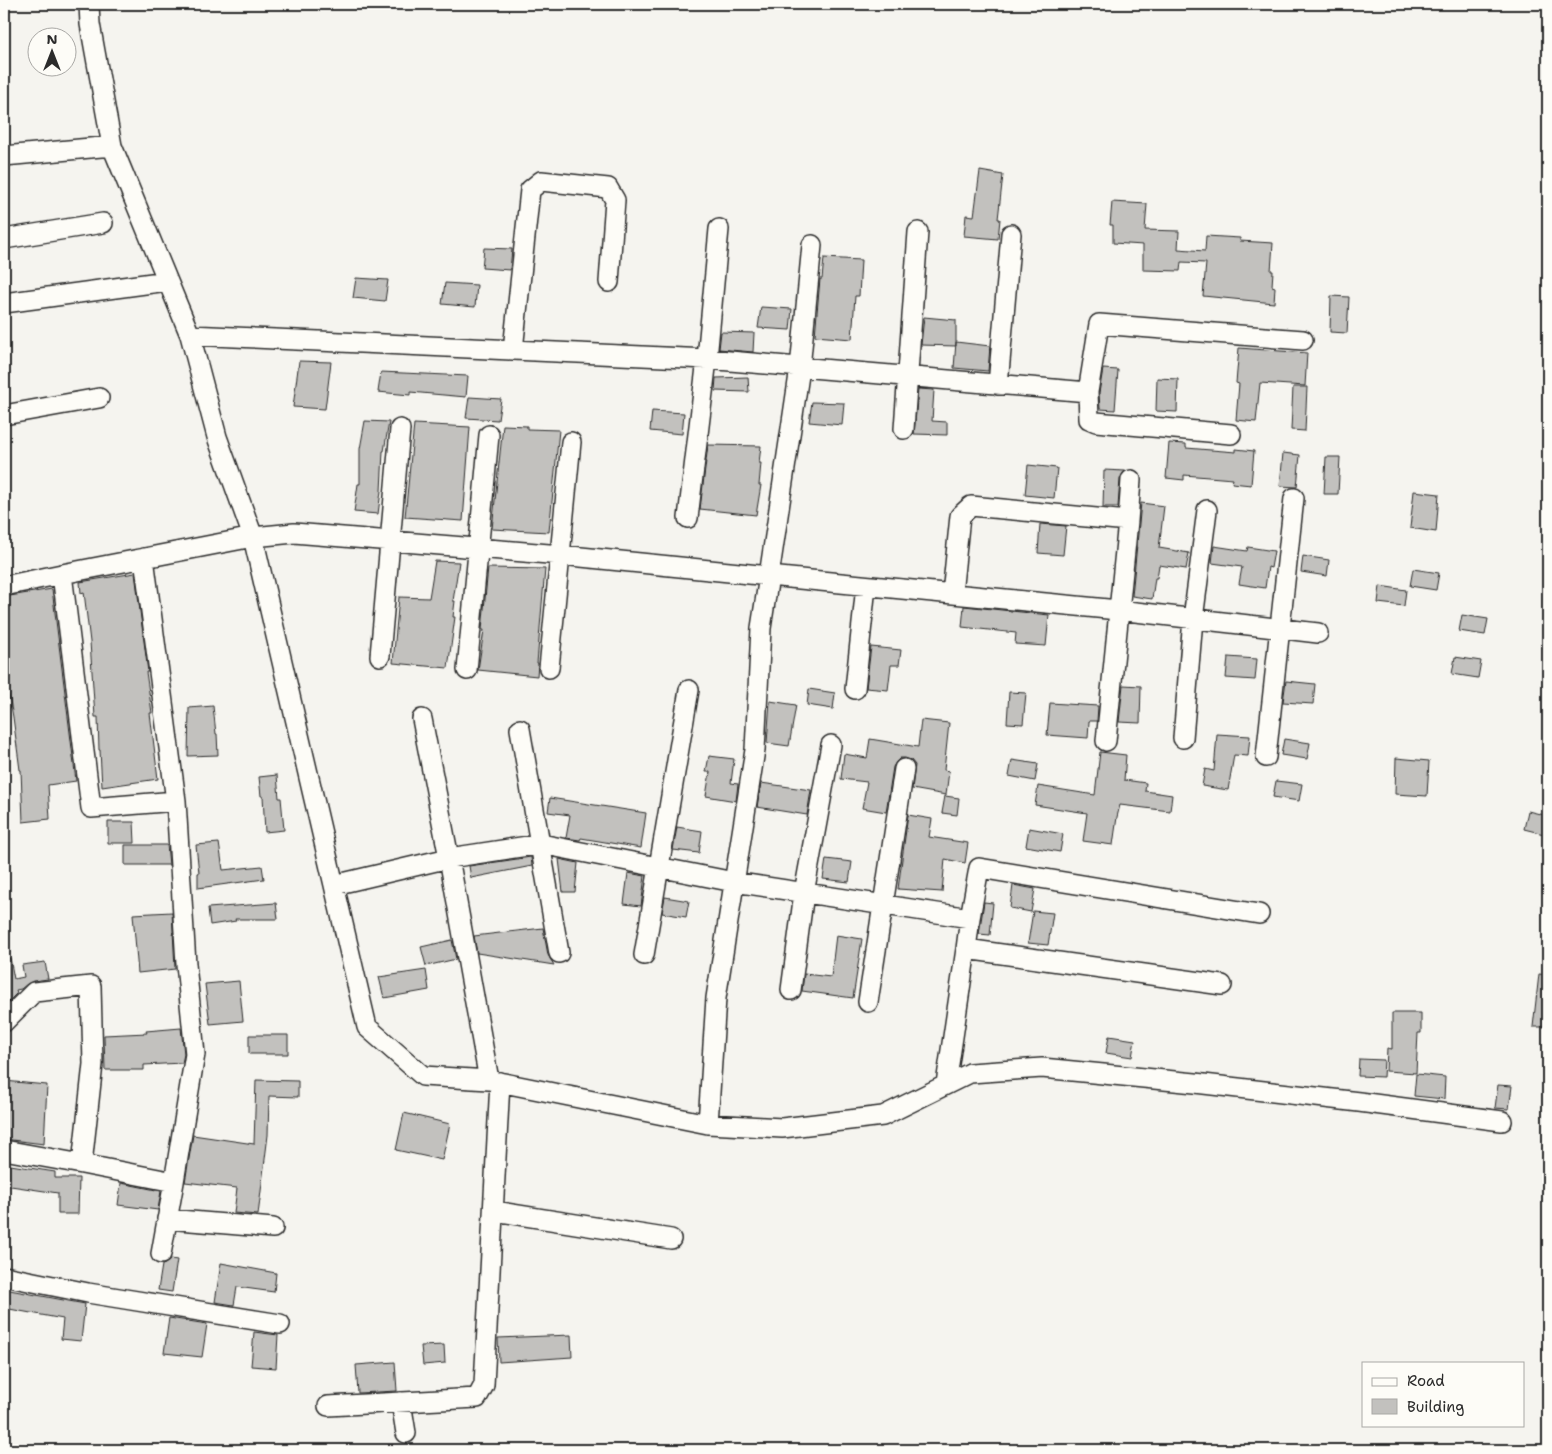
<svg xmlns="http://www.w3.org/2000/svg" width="1552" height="1454" font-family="'Shantell Sans',sans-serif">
<rect width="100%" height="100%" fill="#f5f4ef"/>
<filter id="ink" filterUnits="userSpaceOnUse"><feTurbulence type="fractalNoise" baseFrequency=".02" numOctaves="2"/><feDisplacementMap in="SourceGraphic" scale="10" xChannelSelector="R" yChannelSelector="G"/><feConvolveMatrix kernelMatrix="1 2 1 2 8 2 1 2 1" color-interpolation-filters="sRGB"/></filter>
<g filter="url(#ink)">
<!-- building -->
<path fill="#c2c1be" stroke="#2b2b2b" d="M980,171L1003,175L998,219H1000L998,239L964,236L966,215L974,216Z
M1112,202L1147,204L1145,230L1179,231L1178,249L1205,251L1206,236L1240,238V241L1273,243L1271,271H1273L1272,286L1275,287L1274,303L1203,296L1206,263L1181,262L1180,271L1143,270V245L1113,243V225H1110Z
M484,248L512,249L510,270L482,268Z
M824,258L861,260L859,296H855L852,339L815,336L820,279H822Z
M356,278L388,280L385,301L353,298Z
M445,283L477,285L475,307L442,304Z
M1331,296L1349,297L1347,333L1330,332Z
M761,307L792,309L790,330L758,328Z
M924,317L956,320V346L921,345Z
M721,332L754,333L753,352L719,349Z
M956,342L990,346L988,371L954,368Z
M1239,348L1307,353L1305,386L1260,383L1256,422L1236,420L1239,384L1236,383Z
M299,361L331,362L325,409L293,407Z
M1103,369L1118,370L1115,410L1100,409L1099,393Z
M381,372L468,376L466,397L410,392V395L378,392Z
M748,377L749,392L715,391L716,378Z
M1157,378L1178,379L1177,412L1156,411Z
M1293,387H1307L1305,431L1291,430Z
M918,389L934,390L932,421L947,422V435L914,434Z
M469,397L501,399L498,420L466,418Z
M812,402L844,403L842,425L809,422Z
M652,411L684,413L682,434L650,431Z
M365,421L389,422L384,451H383L381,491L378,514L354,512L358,484H360V449Z
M414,424L470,427L463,521L405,517Z
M503,425L527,426V429L559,430L549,532L492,529Z
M1169,443L1186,444V448L1236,452V449L1254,451L1251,485L1232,483L1233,479L1184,475V480L1166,478Z
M708,445L761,446L759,463H761L759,485H761L756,515L700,509Z
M1283,453L1300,455L1297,487L1280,486Z
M1326,457H1340L1338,494H1324Z
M1028,465L1057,468L1054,498L1025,495Z
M1104,470L1125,471L1120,479L1118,507H1103Z
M1414,491L1439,494L1436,532L1410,528Z
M1141,503L1164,506L1159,548L1189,553L1186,569L1159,565L1157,578H1155L1152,599L1132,596Z
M1040,524L1066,526L1063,555L1038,553Z
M1214,546L1247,551L1248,547L1274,551L1271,568L1268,567L1265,588L1239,584L1242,567L1212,563Z
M1303,556L1329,560L1327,576L1301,572Z
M435,561L459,562L453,601H455L453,617H455L448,668L393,663L399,597L429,598Z
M488,568L545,569L537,663H538L537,676L478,670L484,630H482Z
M1413,569L1439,573L1436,590L1410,586Z
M135,573L148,672H146L152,713H150L158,779L102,787L100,750H99L98,717H95L90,642L84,592L81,593L80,582Z
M1380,586L1406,590L1404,606L1378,603Z
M52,589L76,781L48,785L50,819L23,822L21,770H20L13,717L7,684H9L4,639V597Z
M964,606L1049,615L1046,646L1015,644L1016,633L962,627Z
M1462,615L1488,619L1485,635L1459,631Z
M871,647L901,650L899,665H891L888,690L866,688Z
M1228,657L1257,659L1255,680L1226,678Z
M1455,657L1481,661L1478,678L1452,674Z
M1286,681L1315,684L1313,704L1283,702Z
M1123,685L1141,686L1140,723L1119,722Z
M809,689L835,693L833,709L807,705Z
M1009,692L1026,693L1023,724L1007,723Z
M770,701L796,705L789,746L767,743Z
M1050,703L1098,706L1097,721H1089L1088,738L1047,735Z
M213,706L216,734H217L218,755L188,756L189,708Z
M921,720L949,723L944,770L949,771L946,795L912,789L915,765L911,760L905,758H900L896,762L893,767L886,812L862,808L867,782L841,779L844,754L867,758L870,739L918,747Z
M1217,734L1250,736L1248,756L1234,755L1228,790L1202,786L1205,769L1214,771Z
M1284,739L1310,743L1307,759L1281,755Z
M1100,752L1126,755L1124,780L1146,783L1145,791L1172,795L1170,811L1120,805L1117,817L1113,845L1083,841L1087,813L1035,805L1038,786L1095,795Z
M709,756L734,759L731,783L738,784L736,801L706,796L710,772H706Z
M1396,758L1429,761L1427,796L1395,794Z
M1012,760L1038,764L1035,781L1009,776Z
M277,775L279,798H281L284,830L265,832L263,796H261L259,777Z
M1276,781L1302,784L1299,801L1273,797Z
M761,783L811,790L807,815L757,807Z
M945,796L959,798L957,815L942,813Z
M550,798L646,813L641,848L581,838L580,840L566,838L570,815L548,812Z
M1528,811L1548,816V835L1524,829Z
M908,815L932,819L929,837L968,843L965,863L945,859L942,892L898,889Z
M108,822H134L135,843H108Z
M677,827L702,831L699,853L673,850Z
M1029,828L1063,834L1060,852L1026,846Z
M219,843L223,870L262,866L264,879L198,888V873H199L196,845Z
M125,845H167L169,865H125Z
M531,857L532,866L471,878L469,866Z
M559,859L578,863L575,892H563Z
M826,859L852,862L849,882L823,879Z
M628,873L645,876L641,906L624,904Z
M1013,885L1035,889L1031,912L1010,908Z
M665,897L689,901L686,917L662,913Z
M984,902L993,903L990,935L979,934Z
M276,903L278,919H235L236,921L210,925L208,908Z
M1033,911L1053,913L1048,945L1028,943Z
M172,912L175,969L138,973L133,914Z
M543,928L548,955L554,965L477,953L474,936Z
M836,935L862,939L853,998L802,991L804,974L831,977Z
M452,940L456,959L426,966L421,947Z
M10,958L14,979L24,977L22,965L45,962L48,979L33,981L27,984L21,989L16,990L17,993L8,1002L4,1003V959Z
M426,970L429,990L384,998L379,977Z
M1539,974L1548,975V1027H1533Z
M239,981L243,1021L210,1024L205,984Z
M1392,1013H1421V1033H1418L1416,1073L1386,1071L1387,1048L1392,1049Z
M181,1028L184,1054L182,1063L144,1065V1070H105L104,1035L147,1033L146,1031Z
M249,1035H288V1054H249Z
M1109,1036L1135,1040L1132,1057L1106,1053Z
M1359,1059L1384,1060L1383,1077L1358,1076Z
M1416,1074L1445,1077L1444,1099L1414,1096Z
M256,1080L298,1081V1097L269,1096L268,1135L258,1215L234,1213L237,1188L185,1182L193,1135L254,1144Z
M4,1081L47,1085L44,1144L4,1139Z
M1498,1085L1512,1086L1509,1109L1495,1108Z
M404,1113L450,1124L442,1160L396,1150Z
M4,1164L55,1172V1178H79L78,1214H58V1193L4,1185Z
M121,1183L161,1191L158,1210L118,1205Z
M171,1259L177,1260L172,1292L158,1290L162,1265L165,1264Z
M221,1263L276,1273L274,1292L237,1287L234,1305L215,1302Z
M4,1289L85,1304L81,1341L61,1339L63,1319L4,1308Z
M169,1318L207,1324L202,1357L164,1353Z
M254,1332L278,1335L276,1368L251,1366Z
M571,1335L572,1357L499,1362L498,1338Z
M444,1345L445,1363L423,1365L421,1346Z
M395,1362L397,1391L358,1393L356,1365Z"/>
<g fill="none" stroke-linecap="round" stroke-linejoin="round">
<!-- street casing -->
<g stroke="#2b2b2b" stroke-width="22">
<path id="street" d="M89,4L90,24L112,146L190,335L217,437L253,537L367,1027L423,1076L489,1080L708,1124L782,1128L883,1116L970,1073L1042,1068L1195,1083L1359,1102L1502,1121
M4,156L112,146
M4,239L103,223
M812,245L800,368L769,576L1118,610L1318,633
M4,303L167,281
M190,335L707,359L1088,392
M513,350L530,190L541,181L608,188L615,200L609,282
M998,385L1011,234
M4,415L99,398
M904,429L918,232
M1231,434L1096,422L1089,419L1088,392L1099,324L1303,340
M688,518L707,359L719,229
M1128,521L1131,480
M62,574L253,537L294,533L561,555L769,576L761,628L755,750L716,998L708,1124
M4,586L62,574L91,808L176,801L144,558
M952,594L960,516L971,506L1128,521L1106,741
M380,656L400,429
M549,668L571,442
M467,670L489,435
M855,689L866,586
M422,719L449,858L541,844L734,882L970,918L979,868L1259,914
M520,729L559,953
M1183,738L1193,619L1207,510
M1266,757L1294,498
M334,885L449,858L489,1080
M970,918L966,949L1222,985
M644,955L689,690
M791,990L804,893L831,745
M868,1002L904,769
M4,1022L34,992L91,986L93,1064L82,1164L174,1182L195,1054L186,964L176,801
M946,1084L966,949
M4,1150L82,1164
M494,1211L671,1239
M167,1219L273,1228
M161,1254L174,1182
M4,1276L88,1293L280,1324
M401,1402L406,1433
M328,1406L477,1398L484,1385L500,1082"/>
</g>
<!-- street -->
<use href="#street" stroke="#fdfcf7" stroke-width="19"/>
</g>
</g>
<!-- margin -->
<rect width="1552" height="1454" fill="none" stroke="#fdfcf7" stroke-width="20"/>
<rect x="10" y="10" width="1532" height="1434" fill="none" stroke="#2b2b2b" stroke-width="2" filter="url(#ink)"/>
<!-- legend -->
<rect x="1362" y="1362" width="162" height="65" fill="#fdfcf7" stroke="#a9a8a5"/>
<rect x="1372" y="1378" width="25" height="8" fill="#fdfcf7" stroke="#a9a8a5"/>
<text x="1407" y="1386" font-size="15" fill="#2b2b2b">Road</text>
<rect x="1372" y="1399" width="25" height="15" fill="#c2c1be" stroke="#a9a8a5"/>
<text x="1407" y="1412" font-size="15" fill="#2b2b2b">Building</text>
<!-- north arrow -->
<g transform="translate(52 52)"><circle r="24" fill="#fdfcf7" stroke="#a9a8a5"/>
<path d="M0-4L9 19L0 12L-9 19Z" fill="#2b2b2b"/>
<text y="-8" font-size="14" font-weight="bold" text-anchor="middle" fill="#2b2b2b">N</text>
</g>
</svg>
